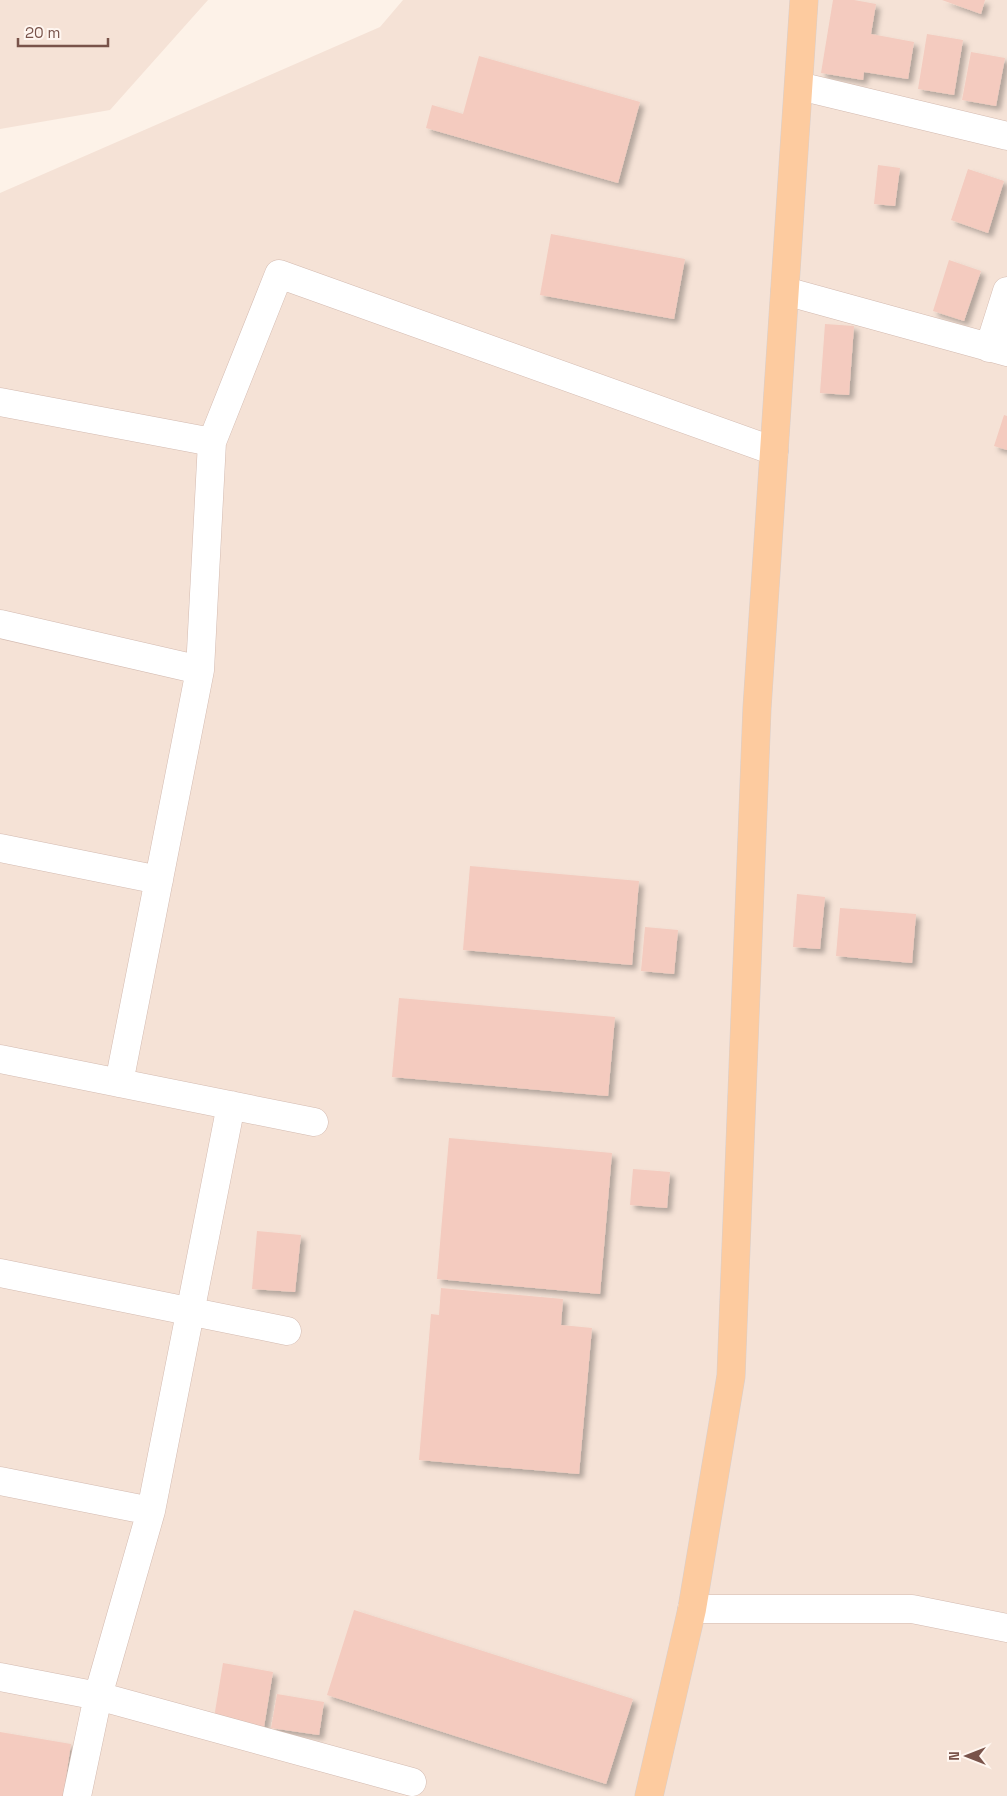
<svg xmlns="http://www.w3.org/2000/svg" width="1007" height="1796" font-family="'Space Grotesk',sans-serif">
<defs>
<filter id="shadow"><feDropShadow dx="4.5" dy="4.5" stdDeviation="2.5" flood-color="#0004"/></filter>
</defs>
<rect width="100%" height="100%" fill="#fdf2e8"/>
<!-- residential -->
<path fill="#f5e2d6" d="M0,0H208L110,110L0,129Z
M403,0H1007V1796H0V193L380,27Z"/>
<!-- building -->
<path fill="#f4cbbf" filter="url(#shadow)" d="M833,0H854L876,4L871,34L914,42L908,79L864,72L863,80L821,73Z
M942,0H985L981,14Z
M927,34L963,40L954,95L918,89Z
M971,52L1005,58L996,106L962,100Z
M479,56L640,102L618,183L426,128L432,105L463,114Z
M878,165L900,168L895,206L874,204Z
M968,169L1004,181L988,233L951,220Z
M551,234L685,259L674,319L540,295Z
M949,260L981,271L964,321L933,311Z
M825,324L854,326L849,395L820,393Z
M1004,415L1007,416V450L994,446Z
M470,866L639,881L632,965L463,950Z
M797,894L825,897L820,949L793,947Z
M840,908L916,914L912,963L836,956Z
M645,927L678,930L674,974L641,971Z
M399,998L615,1017L608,1096L392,1077Z
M449,1138L612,1153L600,1294L437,1279Z
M633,1169L670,1172L667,1208L630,1205Z
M257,1231L301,1235L295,1292L252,1289Z
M441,1288L563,1299L561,1325L592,1328L579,1474L419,1460L431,1314L439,1315Z
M354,1610L633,1699L606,1784L327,1695Z
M223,1663L273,1672L264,1727L214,1718Z
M277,1694L324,1702L319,1735L271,1728Z
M0,1732L71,1744L63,1796H0Z"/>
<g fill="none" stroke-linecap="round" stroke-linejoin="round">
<!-- minor casing -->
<g stroke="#d3bab0" stroke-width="29">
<path id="minor" d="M799,86L1007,136
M785,291L1007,352
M989,348L1007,291
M0,402L212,442
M0,624L200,670
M0,848L159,880
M0,1059L314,1122
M119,1083L200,670L212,442L279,274L774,451
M0,1273L287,1331
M0,1481L151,1511
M692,1609H912L1007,1628
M0,1677L98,1696L412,1782
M77,1796L98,1696L151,1511L231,1105"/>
</g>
<!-- major casing -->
<g stroke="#d9cfcc" stroke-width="29">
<path id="major" d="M649,1796L692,1609L731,1376L757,708L804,0"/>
</g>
<!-- minor -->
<use href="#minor" stroke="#fff" stroke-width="28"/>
<!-- major -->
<use href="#major" stroke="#fdcb9f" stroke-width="28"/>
</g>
<!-- north arrow -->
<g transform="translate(967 1756) rotate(270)" stroke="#fff6f0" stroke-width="4" paint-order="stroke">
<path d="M0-4L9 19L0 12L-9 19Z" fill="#79534a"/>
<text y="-8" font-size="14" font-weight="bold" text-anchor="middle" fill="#79534a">N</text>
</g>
<!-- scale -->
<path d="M18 38v8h90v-8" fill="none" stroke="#79534a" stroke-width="2.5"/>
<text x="25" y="38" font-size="15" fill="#79534a" stroke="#fff6f0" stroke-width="4" paint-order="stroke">20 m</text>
</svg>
